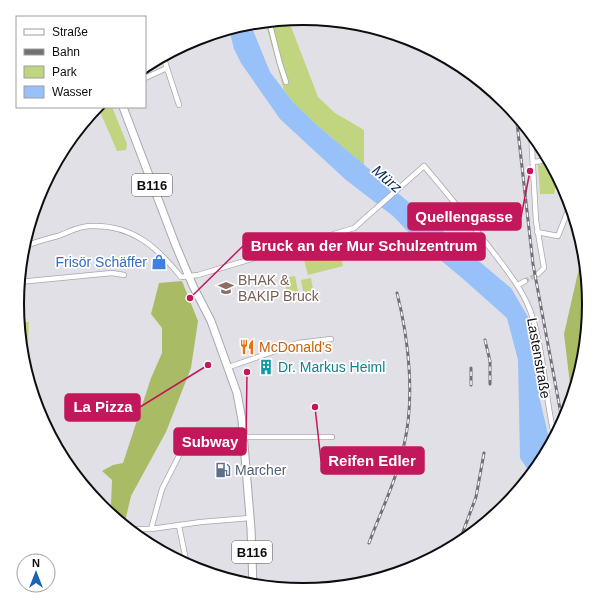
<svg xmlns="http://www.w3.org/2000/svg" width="607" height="609" font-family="Helvetica,sans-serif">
<rect width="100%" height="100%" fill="#e1e0e7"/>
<!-- green -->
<path fill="#c1d47f" d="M288,19L318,97L335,113L364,130V165L318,126L293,102L284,90L265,22Z
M98,107H112L127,144L126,150L117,151Z
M551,163L558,176L554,194H540L538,165Z
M340,252L343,266L308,275L304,260Z
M295,276L299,296L288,298L284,278Z
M311,278L314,295L304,297L301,280Z
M19,322H29L27,364L32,391L22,360Z"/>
<!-- forest -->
<path fill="#a9bc65" d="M584,246L590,305L584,361L572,401L564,334Z
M182,281L198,321L191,368L166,432L131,496L124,526L102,508L111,505L112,480L102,471L113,465L123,463L151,378L162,353V328L151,314L159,283Z"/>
<!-- water -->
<path fill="#98c1f9" d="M250,23L270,72L293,102L318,126L511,288L528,317L537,356L539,396L551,447L542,464L532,476L520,458L518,360L507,318L462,278L415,239L393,216L346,180L280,119L241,63L234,49L229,29Z"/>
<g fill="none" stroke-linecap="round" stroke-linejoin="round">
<!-- minor-tunnel -->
<path stroke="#c1c0c7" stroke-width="4.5" stroke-dasharray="4.5 2" stroke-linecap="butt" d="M525,281L538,274"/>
<!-- minor casing -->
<g stroke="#a7a6ac" stroke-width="6">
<path id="minor" d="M269,21L280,64L286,82
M167,68L179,105
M145,78L167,68L163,56
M531,132L536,221L544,268L538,274
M533,162L550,160
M537,232L558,236L571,203
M23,247C35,242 46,239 58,236C69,232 79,226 90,226C132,224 157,247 181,277L198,275L354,228L424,166C448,194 471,223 493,252C509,273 526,294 533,319C545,357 545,400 555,439
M19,282L112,273L124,275
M518,285L525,281
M229,367L298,343L331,339
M243,437H332
M179,526L187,565
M127,529H151L201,522L250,518
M151,529L162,489L190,434L243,431"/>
</g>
<!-- primary casing -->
<g stroke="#a7a6ac" stroke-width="9">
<path id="primary" d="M123,107L176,246L193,286L211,321L237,393L242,420L251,529L253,586"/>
</g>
<!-- minor -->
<use href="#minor" stroke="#fff" stroke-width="4.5"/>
<!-- primary -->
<use href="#primary" stroke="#fff" stroke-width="7"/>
<!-- rail casing -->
<g stroke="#717075" stroke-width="3">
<path id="rail" d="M516,114L533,264L563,425
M485,340L490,361V384
M471,385V368
M369,543C381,511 397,479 404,445C415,398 409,340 397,293
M458,545L476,497L484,453"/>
</g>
<!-- rail -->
<use href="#rail" stroke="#fff" stroke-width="1.5" stroke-dasharray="4.5" stroke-linecap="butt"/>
</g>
<!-- icons -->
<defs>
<g id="shop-bare" transform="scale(1.2)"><path d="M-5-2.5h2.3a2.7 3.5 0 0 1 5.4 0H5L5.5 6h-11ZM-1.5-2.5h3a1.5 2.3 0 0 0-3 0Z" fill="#3f7fe0" stroke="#fff" stroke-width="2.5" paint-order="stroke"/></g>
<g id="school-bare" transform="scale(1.2)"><path d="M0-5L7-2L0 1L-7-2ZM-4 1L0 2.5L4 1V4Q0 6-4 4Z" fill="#8d6e63" stroke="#fff" stroke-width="2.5" paint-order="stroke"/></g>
<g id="restaurant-bare" transform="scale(1.2)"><path d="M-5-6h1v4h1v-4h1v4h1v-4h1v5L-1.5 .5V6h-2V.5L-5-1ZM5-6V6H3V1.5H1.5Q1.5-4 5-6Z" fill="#e8710a" stroke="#fff" stroke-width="2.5" paint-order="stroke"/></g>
<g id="building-bare" transform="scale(1.2)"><path d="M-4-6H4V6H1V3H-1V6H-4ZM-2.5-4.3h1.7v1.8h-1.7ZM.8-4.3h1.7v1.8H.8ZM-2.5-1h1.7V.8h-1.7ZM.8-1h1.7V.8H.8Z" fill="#0f9aa8" stroke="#fff" stroke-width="2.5" paint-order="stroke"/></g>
<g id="fuel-bare" transform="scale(1.2)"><path d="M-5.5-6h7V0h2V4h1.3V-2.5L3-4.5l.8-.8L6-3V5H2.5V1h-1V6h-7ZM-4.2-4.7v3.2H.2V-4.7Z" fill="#5c6f8a" stroke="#fff" stroke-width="2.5" paint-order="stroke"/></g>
</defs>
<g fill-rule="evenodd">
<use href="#shop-bare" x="159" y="262"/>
<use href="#school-bare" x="226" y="288"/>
<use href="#restaurant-bare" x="247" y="347"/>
<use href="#building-bare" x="266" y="367"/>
<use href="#fuel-bare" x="223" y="470"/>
</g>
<g text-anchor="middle" stroke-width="3.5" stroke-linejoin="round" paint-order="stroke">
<!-- shield labels -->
<g fill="#fff" stroke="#565658" stroke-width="1">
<rect x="132" y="174" width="40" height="22" rx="3"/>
<rect x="232" y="541" width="40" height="22" rx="3"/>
</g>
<g font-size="13" font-weight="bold" fill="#0e0d10">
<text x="152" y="190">B116</text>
<text x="252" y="557">B116</text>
</g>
<!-- shop labels -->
<g font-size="14" fill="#366cbe" stroke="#fff" text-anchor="end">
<text x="147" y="267">Frisör Schäffer</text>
</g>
<!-- education labels -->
<g font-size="14" fill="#785e54" stroke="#fff" text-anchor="start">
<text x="238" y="285">BHAK &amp;<tspan x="238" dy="16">BAKIP Bruck</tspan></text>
</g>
<!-- food labels -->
<g font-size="14" fill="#c56008" stroke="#fff" text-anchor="start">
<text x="259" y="352">McDonald's</text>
</g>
<!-- street labels -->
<g font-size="14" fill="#0e0d10" stroke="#fff">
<text transform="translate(539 358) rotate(80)" y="5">Lastenstraße</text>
</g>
<!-- culture labels -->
<g font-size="14" fill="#0d838f" stroke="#fff" text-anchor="start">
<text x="278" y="372">Dr. Markus Heiml</text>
</g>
<!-- service labels -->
<g font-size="14" fill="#4e5e75" stroke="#fff" text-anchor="start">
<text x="235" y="475">Marcher</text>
</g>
<!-- water labels -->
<g font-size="15" font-style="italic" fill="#072954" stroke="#fff">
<text transform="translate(387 179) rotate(40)" y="5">Mürz</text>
</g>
</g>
<!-- crop -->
<path d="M0 0H607V609H0ZM24 304a279 279 0 1 1 558 0a279 279 0 1 1-558 0Z" fill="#fff" fill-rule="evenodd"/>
<path fill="none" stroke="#0e0d10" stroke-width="2" d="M24 304a279 279 0 1 1 558 0a279 279 0 1 1-558 0Z"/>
<!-- callouts -->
<path fill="none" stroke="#c2185b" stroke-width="1.5" d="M530 171L521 217M190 298L243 246M208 365L140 407M247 372L246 442M315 407L321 461"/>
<g fill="#c2185b" stroke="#fff" stroke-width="1.5">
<circle cx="530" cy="171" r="4"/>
<circle cx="190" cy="298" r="4"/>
<circle cx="208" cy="365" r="4"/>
<circle cx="247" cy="372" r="4"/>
<circle cx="315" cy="407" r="4"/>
</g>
<g fill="#c2185b" stroke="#c2185b" stroke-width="1.5">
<rect x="408" y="203" width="113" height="27" rx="4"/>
<rect x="243" y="233" width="242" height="27" rx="4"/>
<rect x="65" y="394" width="75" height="27" rx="4"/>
<rect x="174" y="428" width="72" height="27" rx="4"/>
<rect x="321" y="447" width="103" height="27" rx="4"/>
</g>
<g font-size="15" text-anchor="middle" font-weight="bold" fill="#fff">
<text x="464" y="222">Quellengasse</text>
<text x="364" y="251">Bruck an der Mur Schulzentrum</text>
<text x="103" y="412">La Pizza</text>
<text x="210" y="447">Subway</text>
<text x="372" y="466">Reifen Edler</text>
</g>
<!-- legend -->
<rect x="16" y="16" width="130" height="92" fill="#ffffff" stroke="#9f9e9f"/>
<rect x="24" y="29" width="20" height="6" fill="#ffffff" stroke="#9f9e9f"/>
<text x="52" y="36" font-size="12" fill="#0e0d10">Straße</text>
<rect x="24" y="49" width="20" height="6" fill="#717075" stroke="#9f9e9f"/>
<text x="52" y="56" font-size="12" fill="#0e0d10">Bahn</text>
<rect x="24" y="66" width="20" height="12" fill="#c1d47f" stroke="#9f9e9f"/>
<text x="52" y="76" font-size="12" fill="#0e0d10">Park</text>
<rect x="24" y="86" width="20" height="12" fill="#98c1f9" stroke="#9f9e9f"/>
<text x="52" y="96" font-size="12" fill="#0e0d10">Wasser</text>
<!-- north arrow -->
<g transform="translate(36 573)"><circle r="19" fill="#ffffff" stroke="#9f9e9f"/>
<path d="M0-3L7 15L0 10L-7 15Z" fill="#1964b3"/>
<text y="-6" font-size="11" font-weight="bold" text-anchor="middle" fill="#0e0d10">N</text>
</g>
</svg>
